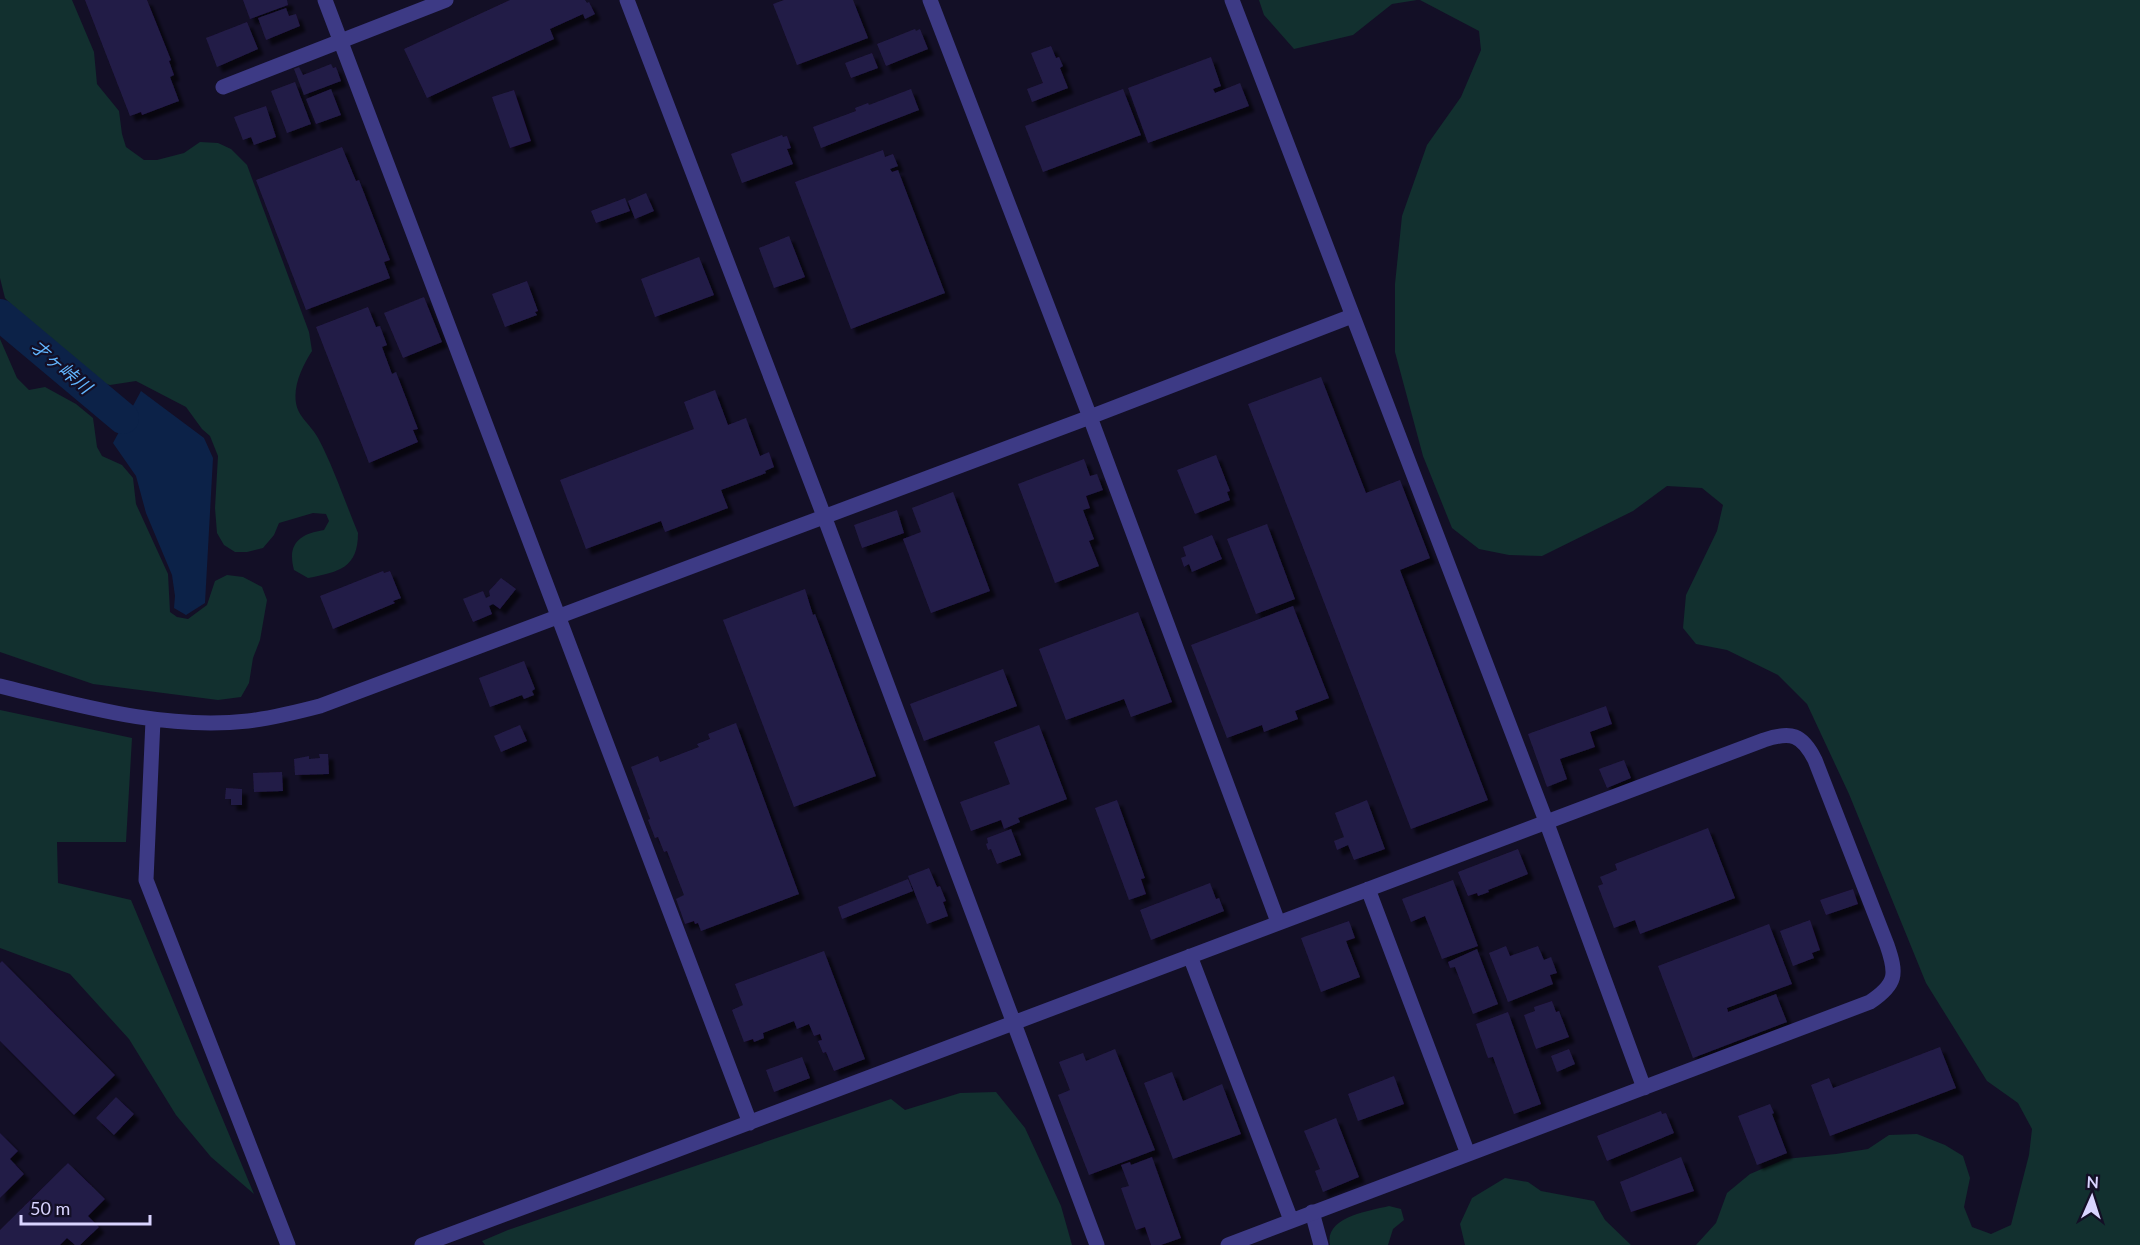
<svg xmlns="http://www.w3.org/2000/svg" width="2140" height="1245" font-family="Lato,'Noto Sans JP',sans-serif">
<defs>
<filter id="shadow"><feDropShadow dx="5.5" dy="5.5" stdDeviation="1.5" flood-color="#0009"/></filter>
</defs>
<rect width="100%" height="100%" fill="#130f26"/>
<!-- green -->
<path fill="#12302f" d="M0,0H72L94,52L97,84L119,111L122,134L126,147L144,160H157L184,153L200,142L218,143L231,149L247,165L309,332L312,351C303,365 293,385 296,403C298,417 312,426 318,438C334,468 345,502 358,533C358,568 339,572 308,578L294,570C287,544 299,534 324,530L329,521L326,514L313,513L279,523L274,535L263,548L247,552H235L224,545L217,533L215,508L218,456L210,436L202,429L186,407L136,381L110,385L83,377L5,298L0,278Z
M1259,0H1417L1392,4L1353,35L1294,49L1264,15Z
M1420,0H2140V1245H1696L1716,1223L1727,1193L1750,1174L1785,1159L1836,1154L1868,1149L1889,1135L1917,1134L1945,1145L1963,1156L1970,1178L1964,1207L1972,1227L1991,1234L2011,1225L2029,1155L2032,1129L2018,1103L1987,1081L1926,983L1849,794L1807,704L1778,675L1727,650L1696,644L1683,628L1686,595L1717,531L1723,505L1702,488L1667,486L1633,511L1542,556L1509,555L1479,549L1452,528L1423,456L1395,352V284L1402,216L1427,145L1461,97L1481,50L1479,31Z
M0,339L17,378L29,390L45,387L76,404L93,418L97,447L102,456L122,465L133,478L136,504L168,574L170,612L177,617L188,619L207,605L215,581L227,575L243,577L262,587L267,600L260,640L253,658L249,683L241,697L218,700L93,684L0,652Z
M0,710L132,738L126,842H57L58,883L131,900L254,1194L211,1157L176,1115L129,1039L70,974L0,948Z
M996,1092L1025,1128L1061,1206L1072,1245H485L482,1241L508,1230L891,1099L905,1110L960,1093Z
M1505,1178L1528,1182L1541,1191L1594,1201L1605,1220L1631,1245H1465L1460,1224L1472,1198Z
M1389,1206L1401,1209L1404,1220L1393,1229L1388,1245H1330C1324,1217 1369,1211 1389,1206Z"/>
<!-- water -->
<path fill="#0c2248" d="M141,391L204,438L213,458L205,603L186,615L174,608L175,596L172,575L146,513L136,476L113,443Z"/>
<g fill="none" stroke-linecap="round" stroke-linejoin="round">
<!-- river -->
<path stroke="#0c2248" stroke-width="32" d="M0,315L123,418"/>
</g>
<!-- building -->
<path fill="#241b47" filter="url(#shadow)" d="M85,0H147L171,60L169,61L174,75L170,77L179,101L142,115L141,112L130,116Z
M243,0H287L288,5L250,19Z
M510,0H585L587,3L589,2L595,14L585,19L583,14L550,29L554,39L427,98L404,49Z
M784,0H853L868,38L797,65L773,4Z
M286,8L289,16L296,14L300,26L266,40L258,18Z
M247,22L258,49L217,67L206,38Z
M915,29L916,31L920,29L928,49L886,66L877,44Z
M1051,46L1056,58L1059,57L1063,66L1060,68L1068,88L1032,102L1027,89L1043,83L1031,53Z
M872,53L878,68L851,78L845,63Z
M1211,57L1221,86L1213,89L1215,93L1240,83L1249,106L1148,143L1128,88Z
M331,64L333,68L336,67L341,81L304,95L294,69L299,67L303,75Z
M295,82L311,124L287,133L271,91Z
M331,89L341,115L316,124L306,99Z
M911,89L919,110L821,148L813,127L856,111L855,108L868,103L869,105Z
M1123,89L1141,135L1043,172L1025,126Z
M514,90L531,141L510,148L492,97Z
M266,106L276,137L254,145L251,137L243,140L234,117Z
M782,135L783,137L787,136L791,148L787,149L793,164L742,183L731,154Z
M342,147L356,181L359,180L390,260L384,262L390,278L306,310L256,180Z
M883,150L885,157L893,154L898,166L890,169L892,172L898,170L945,293L851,329L795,182Z
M646,193L654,211L635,219L628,201Z
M625,198L630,211L596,223L591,211Z
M789,236L805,277L774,288L759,248Z
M699,257L714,295L655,317L641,279Z
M527,281L538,311L535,312L537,315L505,327L492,294Z
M424,297L442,342L403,358L384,313Z
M368,307L376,327L380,326L387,345L382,347L392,374L396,372L418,429L413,430L418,442L369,463L316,327Z
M1321,377L1366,493L1400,480L1430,558L1400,570L1488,800L1411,829L1248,404Z
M715,390L728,425L746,418L760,456L769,452L774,467L765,471L766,473L721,490L728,508L665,532L661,521L586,549L560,480L694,429L684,402Z
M1216,455L1230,491L1227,492L1230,500L1195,514L1177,470Z
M1084,459L1090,476L1097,474L1103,490L1086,496L1090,508L1083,510L1094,539L1089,541L1099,566L1055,583L1018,484Z
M953,492L990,591L931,613L903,539L921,532L912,508Z
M897,510L904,533L862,548L854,525Z
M1267,524L1295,599L1256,614L1227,539Z
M1212,535L1222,559L1192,572L1189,564L1184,567L1181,558L1186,556L1183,547Z
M383,571L384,573L390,571L401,598L393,601L395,603L333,629L320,596Z
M501,578L516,589L500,609L493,604L489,606L492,614L473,622L463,599L483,591L486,598L490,596L489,591Z
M805,589L813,615L815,614L876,776L794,807L723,620Z
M1293,606L1329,698L1295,711L1298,719L1264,732L1262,725L1227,738L1191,645Z
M1138,612L1172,702L1131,717L1124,699L1066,720L1039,649Z
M524,661L535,689L532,691L534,695L524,699L522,695L490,707L479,678Z
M1003,669L1017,706L924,741L910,704Z
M1606,706L1612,724L1590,732L1595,747L1560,759L1567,779L1547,787L1528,734Z
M736,723L799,894L701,931L698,923L695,924L694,921L685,924L676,899L684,895L667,851L664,852L658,837L655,838L648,820L650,819L631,767L658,756L660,762L699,747L697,744L710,739L708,734Z
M520,725L527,741L501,752L494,736Z
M1039,725L1067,799L1018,818L1020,822L1004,829L1001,820L971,831L960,802L1010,784L994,742Z
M319,754H328L329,774L295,775L294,759L309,756V759L320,758Z
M1624,760L1631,778L1607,788L1599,769Z
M282,772L283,791L254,792L253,773Z
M226,788L242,789V805H231V799H225Z
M1117,800L1145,878L1141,879L1146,894L1129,900L1095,808Z
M1367,800L1385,849L1354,860L1348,845L1337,850L1334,841L1344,837L1335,813Z
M1708,828L1735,898L1640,934L1635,920L1614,928L1598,886L1603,884L1600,877L1617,870L1615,864Z
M1011,829L1021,855L997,864L991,849L988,850L986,844L988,843L987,838Z
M1518,849L1528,874L1488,890L1489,892L1478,896L1477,893L1468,896L1458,872Z
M929,868L937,887L940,886L946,901L943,902L948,916L927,924L908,876Z
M908,879L913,891L842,919L838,907Z
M1453,880L1478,946L1442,959L1425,916L1411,922L1402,899Z
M1210,883L1216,899L1219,898L1224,911L1151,940L1140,910Z
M1853,889L1858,904L1826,915L1820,900Z
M1810,920L1820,950L1812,953L1814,958L1793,966L1780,931Z
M1349,921L1355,938L1346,941L1360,977L1321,992L1301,938Z
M1769,924L1792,984L1727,1008L1728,1012L1776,994L1787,1022L1693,1058L1658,966Z
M1506,946L1510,956L1538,946L1544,960L1551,957L1557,973L1550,975L1553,984L1508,1002L1489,953Z
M1477,949L1498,1004L1473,1014L1455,967L1450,968L1448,962Z
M824,951L865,1059L834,1071L826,1052L823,1053L818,1041L822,1040L820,1034L814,1036L809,1024L797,1029L794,1021L763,1033L764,1038L754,1042L753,1039L744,1042L732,1010L743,1005L735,984Z
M2,961L115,1075L74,1115L0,1041V963Z
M1552,1001L1556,1012L1559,1011L1569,1037L1536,1049L1524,1015L1535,1011L1534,1007Z
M1508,1012L1541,1104L1514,1114L1493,1057L1488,1058L1476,1024Z
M1940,1047L1956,1088L1830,1136L1811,1085L1829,1078L1833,1088Z
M1115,1049L1155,1150L1089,1175L1058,1095L1070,1090L1059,1062L1083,1053L1086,1061Z
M1569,1049L1575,1064L1557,1072L1551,1056Z
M802,1057L810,1078L774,1092L766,1070Z
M1172,1072L1183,1101L1222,1084L1241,1134L1173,1159L1144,1083Z
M1394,1076L1404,1104L1358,1121L1348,1094Z
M116,1097L134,1114L114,1135L96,1118Z
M1770,1104L1774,1113L1772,1114L1787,1153L1757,1165L1738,1116Z
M1661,1111L1662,1114L1666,1113L1674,1133L1607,1161L1597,1136Z
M1336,1118L1359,1177L1323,1192L1315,1171L1320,1169L1304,1131Z
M0,1133L18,1151L10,1159L24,1174L0,1198Z
M1152,1157L1181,1238L1161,1245H1151L1145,1227L1136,1230L1121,1188L1129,1186L1121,1165L1130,1162L1131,1165Z
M1681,1157L1694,1191L1631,1212L1620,1182Z
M68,1163L105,1199L88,1216L99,1227L80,1245H75L67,1238L60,1245H0V1230Z"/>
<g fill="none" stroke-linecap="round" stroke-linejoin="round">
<!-- minor -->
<path stroke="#3d3a85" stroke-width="15" d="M1312,1212L1321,1245"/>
<!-- tertiary -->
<path stroke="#3d3a85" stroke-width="15" d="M325,0L750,1123
M627,0L824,516L1097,1245
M930,0L1090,417L1278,922
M1232,0L1546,821L1644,1088
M223,87L446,0
M0,686C82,706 163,730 248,721C273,718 297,712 320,706L1090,417L1352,316
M153,720L146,880L288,1245
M1368,889L1468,1154
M1190,956L1291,1220
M422,1245C870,1079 1316,908 1764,740C1791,731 1802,734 1815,760L1887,945C1897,974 1897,984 1870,1002L1228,1245"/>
</g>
<g text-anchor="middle" stroke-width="4.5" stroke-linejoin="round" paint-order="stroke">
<!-- water labels -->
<g font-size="18" font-style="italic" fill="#62b6ff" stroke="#130f26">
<text transform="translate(61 367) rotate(40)" y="6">才ヶ峠川</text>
</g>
</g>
<!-- north arrow -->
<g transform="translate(2092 1197) rotate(3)" stroke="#130f26" stroke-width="4.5" paint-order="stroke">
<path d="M0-4.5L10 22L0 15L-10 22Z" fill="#d9d4ff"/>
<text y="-9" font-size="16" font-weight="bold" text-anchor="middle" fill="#d9d4ff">N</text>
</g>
<!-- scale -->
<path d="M21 1215v9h129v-9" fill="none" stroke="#d9d4ff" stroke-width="3"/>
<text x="30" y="1215" font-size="18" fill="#d9d4ff" stroke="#130f26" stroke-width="4.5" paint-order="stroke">50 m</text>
</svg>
